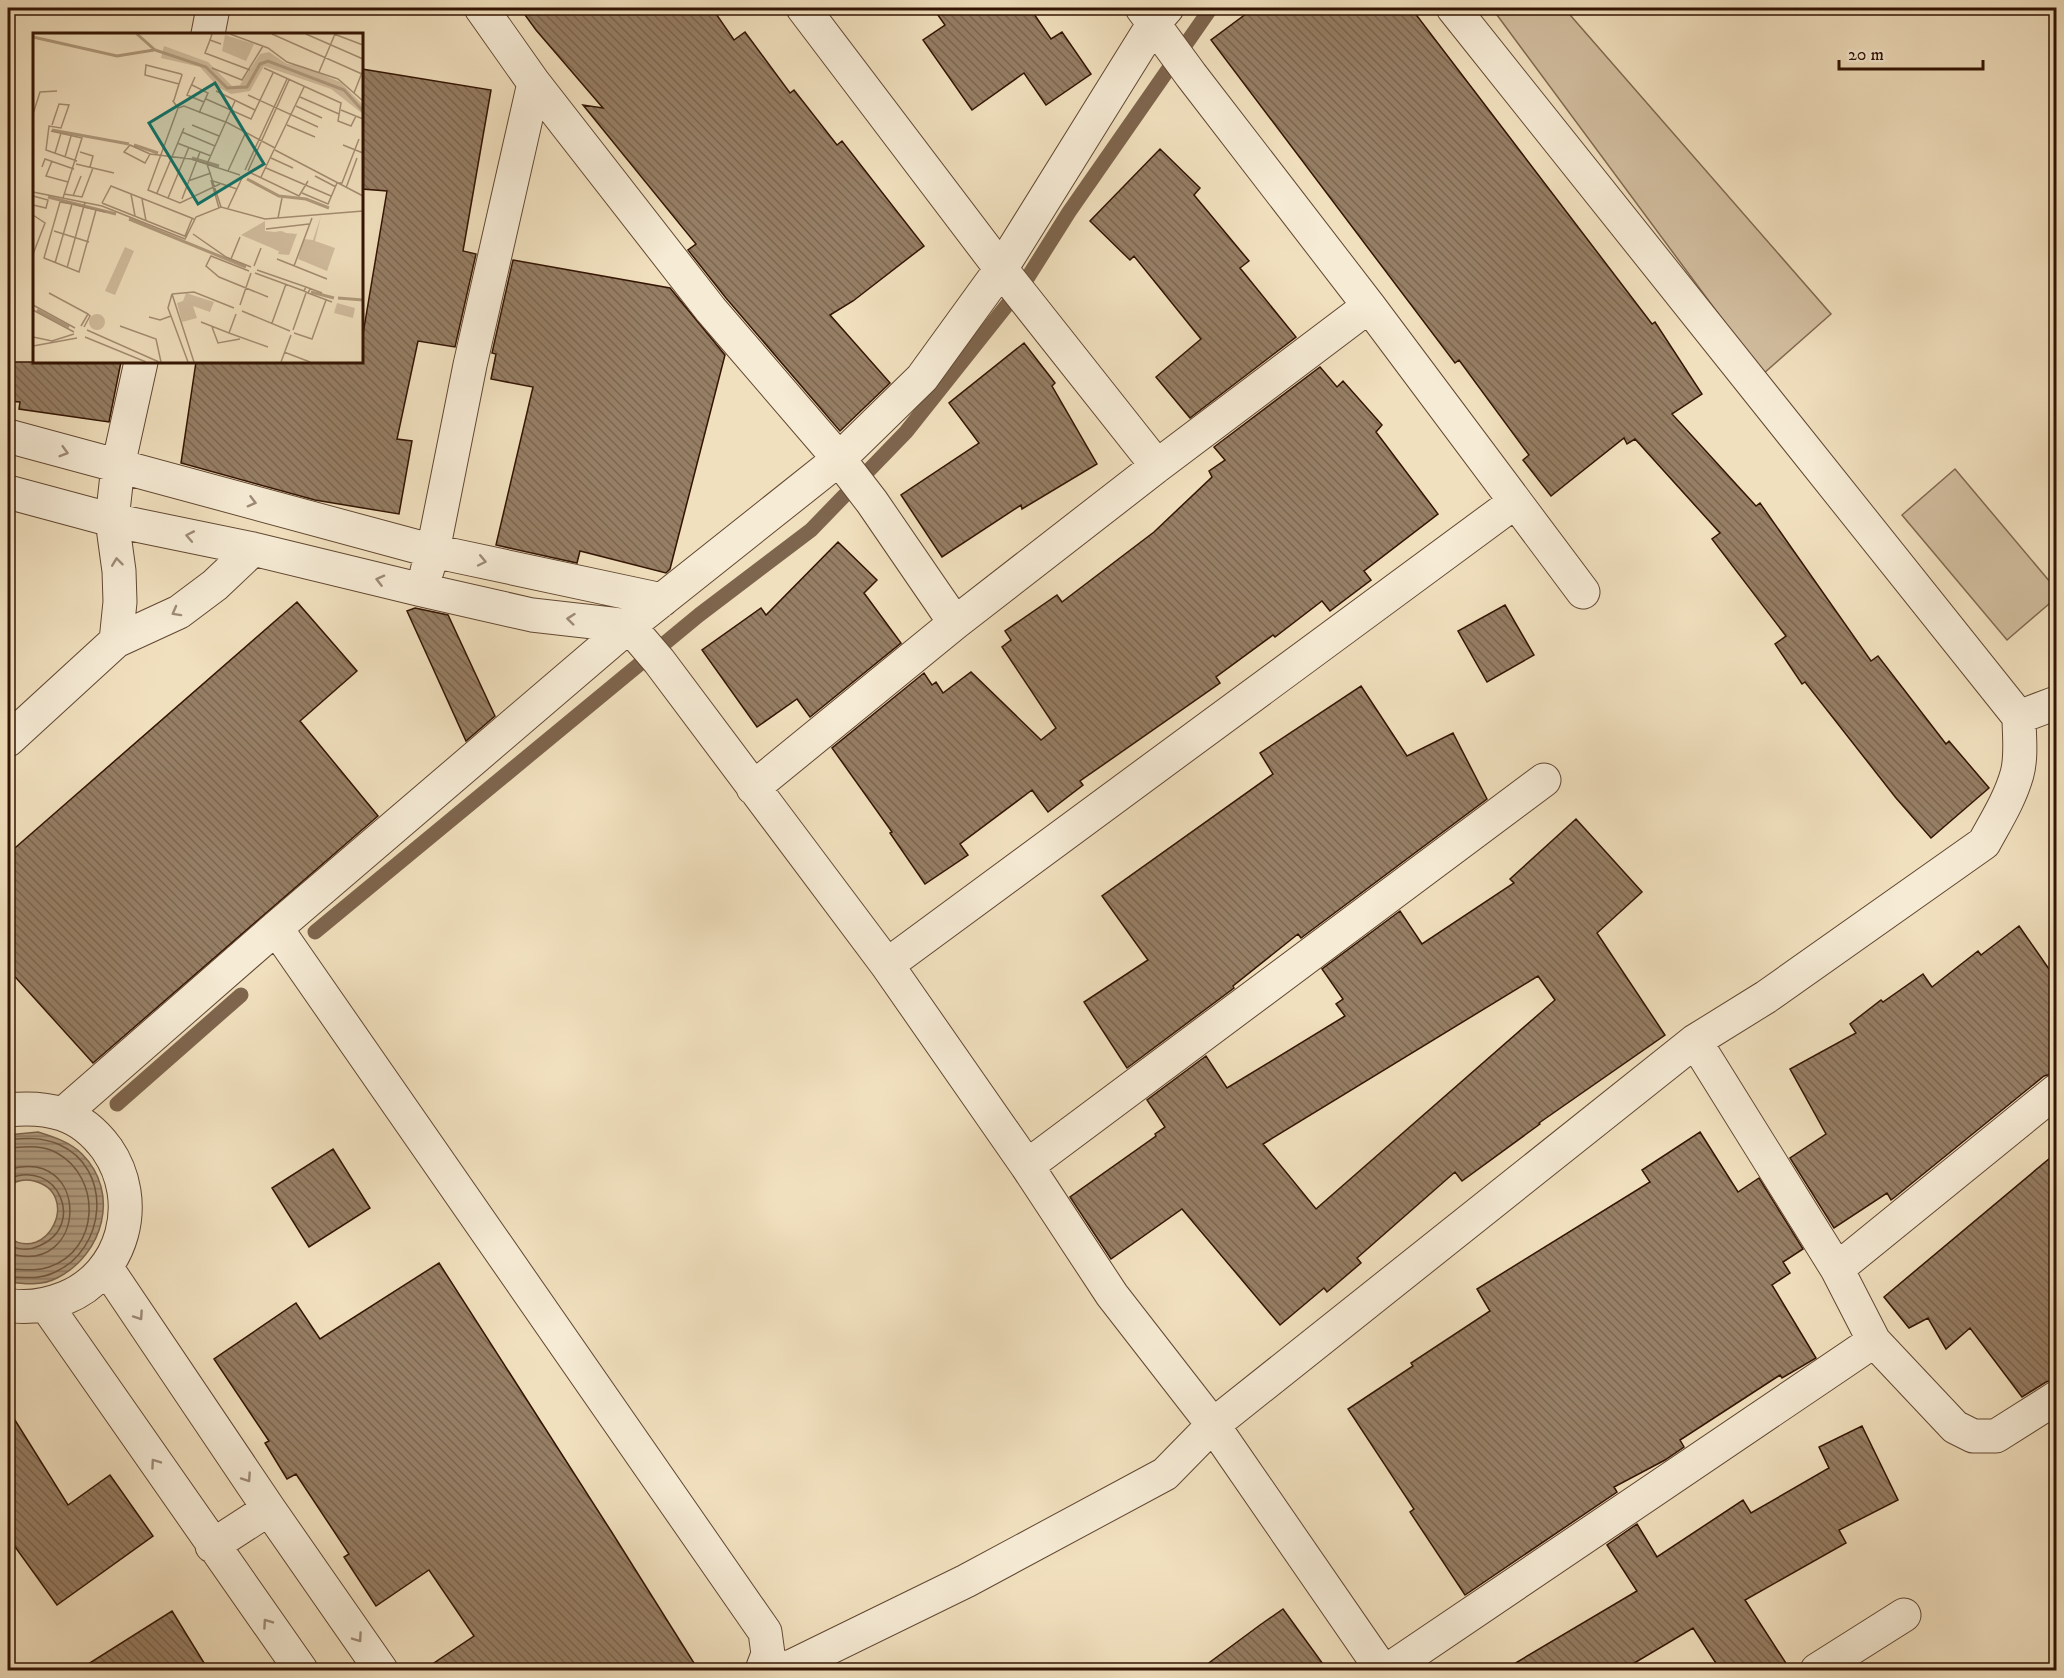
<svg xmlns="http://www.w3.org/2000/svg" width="2064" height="1678" font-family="'IM FELL DW Pica',serif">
<defs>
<pattern id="water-rules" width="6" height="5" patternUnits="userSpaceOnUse" patternTransform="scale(1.5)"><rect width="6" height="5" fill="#b09b7e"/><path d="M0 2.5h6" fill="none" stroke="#907d65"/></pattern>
<pattern id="building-back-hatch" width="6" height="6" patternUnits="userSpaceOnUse" patternTransform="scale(1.5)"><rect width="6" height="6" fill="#967e64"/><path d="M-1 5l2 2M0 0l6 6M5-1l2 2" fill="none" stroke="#7b6650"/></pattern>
</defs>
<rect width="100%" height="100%" fill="#f1e0be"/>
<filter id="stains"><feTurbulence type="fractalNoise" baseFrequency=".00333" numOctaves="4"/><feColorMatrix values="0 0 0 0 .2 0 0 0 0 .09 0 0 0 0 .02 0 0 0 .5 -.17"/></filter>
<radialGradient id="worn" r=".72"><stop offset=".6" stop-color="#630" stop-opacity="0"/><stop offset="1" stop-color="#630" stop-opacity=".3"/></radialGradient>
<!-- garden -->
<path fill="#d1bd9e" stroke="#826850" stroke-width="1.5" d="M1503,8H1564L1831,314L1763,374L1497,15Z
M1955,469L2056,589V598L2007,640L1902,515Z"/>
<!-- water -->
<path fill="url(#water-rules)" stroke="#7e654d" stroke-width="1.5" d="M38,1132C54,1137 70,1142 82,1154C121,1193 103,1255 57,1278C42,1286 24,1284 8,1282V1237C48,1266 82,1193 34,1181C25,1179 15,1181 8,1187V1135Z"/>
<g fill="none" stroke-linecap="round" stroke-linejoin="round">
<!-- shore -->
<path stroke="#725840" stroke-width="1.5" d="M8,1140C25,1138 41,1137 58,1144C114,1168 107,1251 53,1273C38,1280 23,1277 8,1277
M8,1148C24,1147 42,1144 57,1153C102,1178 100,1250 49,1267C34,1272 22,1269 8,1269
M8,1170C92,1144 89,1279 8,1253
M8,1179C58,1157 87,1226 39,1246C29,1251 17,1250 8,1244"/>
<!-- stream -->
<path stroke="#7e654d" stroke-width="15" d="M315,932L699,615L811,530L906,432L1023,285L1069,212L1211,8
M117,1104L241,995"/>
</g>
<!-- building -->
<path fill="url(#building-back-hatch)" stroke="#331403" stroke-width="1.5" fill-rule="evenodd" d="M520,8H712L734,40L745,32L790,93L794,90L837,145L842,141L924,246L853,301L830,315L890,383L840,431L726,298L688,250L696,244L583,105L603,108L536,30Z
M933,8H1030L1051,39L1062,32L1091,74L1046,105L1024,73L972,110L923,40L945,25Z
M1254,8H1411L1652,324L1655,322L1702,394L1672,414L1756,506L1760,503L1871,661L1878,656L1946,744L1949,741L1989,788L1931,838L1896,798L1805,682L1802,684L1775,644L1786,636L1712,539L1720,533L1635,439L1627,444L1624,438L1551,496L1523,460L1529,455L1459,360L1455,363L1211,40Z
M362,69L491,90L463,251L476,254L455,347L418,341L397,439L412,441L399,514L315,500L181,463L196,362H362V340L387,191L362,189Z
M1160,149L1200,188L1194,195L1249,261L1240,268L1296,337L1190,418L1156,377L1201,339L1134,256L1130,260L1090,221Z
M513,260L670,288L725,355L670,569L666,573L580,551L577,563L496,545L533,387L491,379L496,354L492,353Z
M1024,343L1055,383L1052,386L1097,464L1022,509L1021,505L942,557L901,495L979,443L949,403Z
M8,362H121L109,422L19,409L20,402L8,401Z
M1320,367L1337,387L1343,381L1382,425L1376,432L1438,514L1364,571L1371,580L1330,611L1322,601L1275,637L1273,635L1216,677L1220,683L1080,781L1083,785L1048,812L1032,790L960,844L968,855L925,884L890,833L892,832L832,748L924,673L932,685L936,682L943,693L971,672L1041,740L1056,728L1002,647L1011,640L1005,631L1057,595L1062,602L1154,532L1212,477L1209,471L1225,460L1214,447Z
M838,542L877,580L864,593L901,643L810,717L797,699L757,727L702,650L761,608L766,615Z
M297,602L357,671L300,721L378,816L93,1063L8,969V854Z
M1505,605L1534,655L1487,682L1458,631Z
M415,608L448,615L495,716L466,741L407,611Z
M1361,686L1407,756L1453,733L1487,799L1301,938L1298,934L1233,986L1234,988L1127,1068L1084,1002L1148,960L1102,896L1273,774L1260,753Z
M1576,819L1642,892L1597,933L1665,1035L1539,1123L1540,1124L1462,1181L1455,1172L1357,1258L1361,1263L1327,1292L1324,1288L1280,1325L1182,1209L1111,1259L1070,1197L1156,1136L1155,1134L1165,1127L1147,1100L1206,1056L1227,1088L1345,1016L1336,1004L1343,999L1322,969L1400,911L1422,944L1514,883L1510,879ZM1538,976L1555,1000L1316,1209L1263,1144Z
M2019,926L2056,979V1073L2044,1076L1895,1197L1891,1200L1887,1193L1834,1228L1790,1158L1826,1134L1790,1069L1856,1033L1850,1024L1881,1000L1883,1002L1923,974L1932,987L1978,951L1981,955Z
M1700,1132L1738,1192L1759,1178L1803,1249L1783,1262L1790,1273L1772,1285L1816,1358L1782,1378L1780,1375L1680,1440L1684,1447L1665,1460L1614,1487L1617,1492L1465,1595L1410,1512L1414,1509L1348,1409L1413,1366L1411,1363L1490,1311L1477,1289L1650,1182L1642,1170Z
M333,1149L370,1208L309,1247L272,1188Z
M2056,1153V1379L2046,1382L2022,1397L1970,1328L1946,1349L1928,1318L1909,1328L1884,1297Z
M439,1263L611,1531L699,1671H422L474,1636L429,1570L376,1606L344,1557L349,1554L296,1474L287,1479L265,1443L269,1441L214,1359L296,1303L320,1339Z
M8,1409L68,1505L110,1475L153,1536L57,1605L8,1537Z
M1862,1426L1898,1500L1839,1530L1846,1543L1745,1600L1791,1671H1721L1693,1628L1621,1671H1502L1637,1591L1607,1545L1637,1524L1657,1557L1743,1500L1751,1513L1829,1468L1819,1447Z
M1283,1609L1328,1671H1198L1260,1625Z
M172,1611L209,1671H77Z"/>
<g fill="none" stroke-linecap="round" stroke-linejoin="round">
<!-- street casing -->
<g stroke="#624732" stroke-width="35">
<path id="street" d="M481,8L534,83L711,310L839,459L872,502L955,623
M803,8L1001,269L1157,466
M1142,8L1191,75L1369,306L1583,592
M208,34L213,8
M8,436L433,551L662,600
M8,492L112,520L253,549L422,590L532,615L629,626L659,661L887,965L1027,1166L1112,1295L1213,1425L1382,1670
M427,571L433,551L470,365L534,83
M116,641L120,602L119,571L112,520L118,466L141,362
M2019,717L2056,703
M8,740L116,641L179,612L215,585L253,549
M753,788L955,623L1157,466L1369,306
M276,928L765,1632L768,1654L762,1670
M887,965L1515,502
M1695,1041L1837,1269L1874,1341L1955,1427L1973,1436H1996L2056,1398
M8,1110C26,1108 43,1108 62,1114C80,1120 96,1134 107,1149C143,1201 124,1274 65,1298C47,1305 27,1309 8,1305
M63,1114L276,928L629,626L839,459L922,378L1001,269L1154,23L1167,8
M1027,1166L1544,780
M106,1267L269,1509L381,1670
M1837,1269L2056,1091
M46,1305L301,1670
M212,1546L269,1509
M774,1670L792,1666L966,1581L1165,1474L1213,1425L1695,1041L1766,997L1984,843C1996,821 2010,799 2017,774C2022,756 2019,735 2019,717L1453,8
M1388,1670L1874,1341
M1817,1670L1904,1615"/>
</g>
<!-- street -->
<use href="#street" stroke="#f6ebd5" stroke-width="33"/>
</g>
<!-- one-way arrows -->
<defs><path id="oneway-chevron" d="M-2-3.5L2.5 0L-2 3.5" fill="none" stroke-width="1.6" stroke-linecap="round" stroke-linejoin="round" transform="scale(1.5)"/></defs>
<g stroke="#9e8a76">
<use href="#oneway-chevron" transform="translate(64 452) rotate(16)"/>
<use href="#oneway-chevron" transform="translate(252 502) rotate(15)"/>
<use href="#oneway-chevron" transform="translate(190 536) rotate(-169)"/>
<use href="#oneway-chevron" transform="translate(482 561) rotate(12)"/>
<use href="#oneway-chevron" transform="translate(117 562) rotate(-97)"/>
<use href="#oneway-chevron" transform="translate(380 580) rotate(-166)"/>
<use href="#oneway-chevron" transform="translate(176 612) rotate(151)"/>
<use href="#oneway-chevron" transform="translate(571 619) rotate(-174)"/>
<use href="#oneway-chevron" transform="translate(139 1316) rotate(56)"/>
<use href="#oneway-chevron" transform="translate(155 1463) rotate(-125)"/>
<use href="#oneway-chevron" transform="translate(247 1478) rotate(56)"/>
<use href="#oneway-chevron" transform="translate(267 1623) rotate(-125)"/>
<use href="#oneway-chevron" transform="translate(358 1638) rotate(55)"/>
</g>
<!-- overview -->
<g transform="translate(33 33)">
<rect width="330" height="330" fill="#f1e0be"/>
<path d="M192,2L221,11L213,28L189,18ZM288,183L282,208L302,215L294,238L265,226L271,206L280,207ZM232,188V198L264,201L256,222L245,221L246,218L208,202ZM92,214L101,218L82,262L72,258ZM153,260L181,269L177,279L160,273L164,285L149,289L144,270L150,268ZM56 289a8 8 0 1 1 16 0a8 8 0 1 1-16 0Z" fill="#d1bd9e"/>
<path d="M131,13L175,29L199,53L207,52L227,21L236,19L254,31L269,33L307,49L330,72V81L298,56L231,33L217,58L198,61L185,54L167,34L128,25ZM237 208a10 10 0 1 1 20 0a10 10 0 1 1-20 0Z" fill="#d1bd9e"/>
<path d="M304,270L322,275L320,285L301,280Z" fill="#d1bd9e"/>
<path fill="none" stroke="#b09b7e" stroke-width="3" d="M104,1L122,17L173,34L194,55L214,54L227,31L235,28L311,57L330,78M0,4L84,23L121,17M19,97L96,111M101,112L125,120M159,125L186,133M214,146L246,163L273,166L296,175M15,164L83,181M96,186L213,234M278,259L301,265M305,265L330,267M4,277L36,294"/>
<path fill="none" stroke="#a58e73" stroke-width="1.5" d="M179,1L177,7L188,11M197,1L235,15L254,29L305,46L330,68M239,1L329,41M273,1L330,26M301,1L330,12M177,7L172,20L217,37M179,35L209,47L230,13M231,35L308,70L305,88L318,93L323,83M286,39L302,1M162,44L154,62L171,69M159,52L175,60L166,80M183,58L222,77M321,60L330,37M215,62L285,94M267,64L306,81M173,66L218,86L240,40M263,73L289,85M145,75L115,157L147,170L187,151M145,75L140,68L141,67L146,51L149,42L148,41L113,32L112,42L146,51M145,75L151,73L195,90L242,115M308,77L330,86M0,81L7,59L24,58M19,92L26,71L36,72L28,95L16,93L13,117L44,128M159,92L186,103M254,92L282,104M18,98L49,105L30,165M149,99L182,113M144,110L178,123M310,112L330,120M242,117L330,163M47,119L60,123L57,134M22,120L28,100M117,121L112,130L91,119L97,112L117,121L158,126L207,142M32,124L38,103M238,125L260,135M19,128L13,143L35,149M43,131L81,140M9,134L12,126L41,136M233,135L298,163M212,137L254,46M195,138L212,101M215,138L256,47M216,139L266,163L275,148M282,143L303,154M228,144L271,54M178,147L186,175M155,148L178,140M180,148L204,156M313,155L324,125M0,159L69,173L152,206L163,184L188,174L232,186L330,178M124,160L151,95M269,160L295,171L304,150H309L326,106M31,161L49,164L60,135M98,161L102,183M0,163L15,167L13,175L0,172M40,163L48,143M135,165L156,114M109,166L113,188M149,166L167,119M69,170L78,153L161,186M69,170L154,204M188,174L174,131L202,68M195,175L209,145M63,177L46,239L11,225L27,169L39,171L51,174L72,179M0,182L12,190L0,221M245,185L249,165M233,196L276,191M21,198L56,209M160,201L193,224L218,234M152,203L159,186M198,226L207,204M244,226L294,246M22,230L39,171M221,233L228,215M261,233L279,185M34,235L52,169M224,237L273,254M216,238L178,223L173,233L186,244L235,264M222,240L271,258M277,256L275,260L271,258L273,254L289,260M16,260L55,281M275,260L299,269M139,261L135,275L155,329M139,261L161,329M139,261L161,259L201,275M0,272L42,295M207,272L218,240M0,277L41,299M209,278L257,298M203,281L196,300L235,314M116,284L127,287L138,283M168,289L196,300M239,290L253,251M48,293L55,281L57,283L51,294M87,293L123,306L128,329M179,294L185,310L207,306M54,297L126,329M260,297L273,260M261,300L279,306L293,267M0,304L19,308L41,301M52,304L113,329M0,313L44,305M251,319L277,329M248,329L258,302"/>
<path fill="#0f766e" fill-opacity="0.15" stroke="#0f766e" stroke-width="3" d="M182,50L231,131L165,171L116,90Z"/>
<rect width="330" height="330" fill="none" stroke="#331403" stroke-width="3"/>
</g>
<!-- margin -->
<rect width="2064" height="1678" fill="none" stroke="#f1e0be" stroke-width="30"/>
<rect x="9" y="9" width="2046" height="1660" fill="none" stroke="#331403" stroke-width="3"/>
<rect x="15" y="15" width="2034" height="1648" fill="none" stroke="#331403" stroke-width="1.5"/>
<!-- scale -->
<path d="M1839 60v9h144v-9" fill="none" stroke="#331403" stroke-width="3"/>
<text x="1848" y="60" font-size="18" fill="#331403" stroke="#f6ebd5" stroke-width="4.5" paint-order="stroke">20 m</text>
<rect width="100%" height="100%" filter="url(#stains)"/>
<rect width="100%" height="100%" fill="url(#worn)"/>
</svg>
